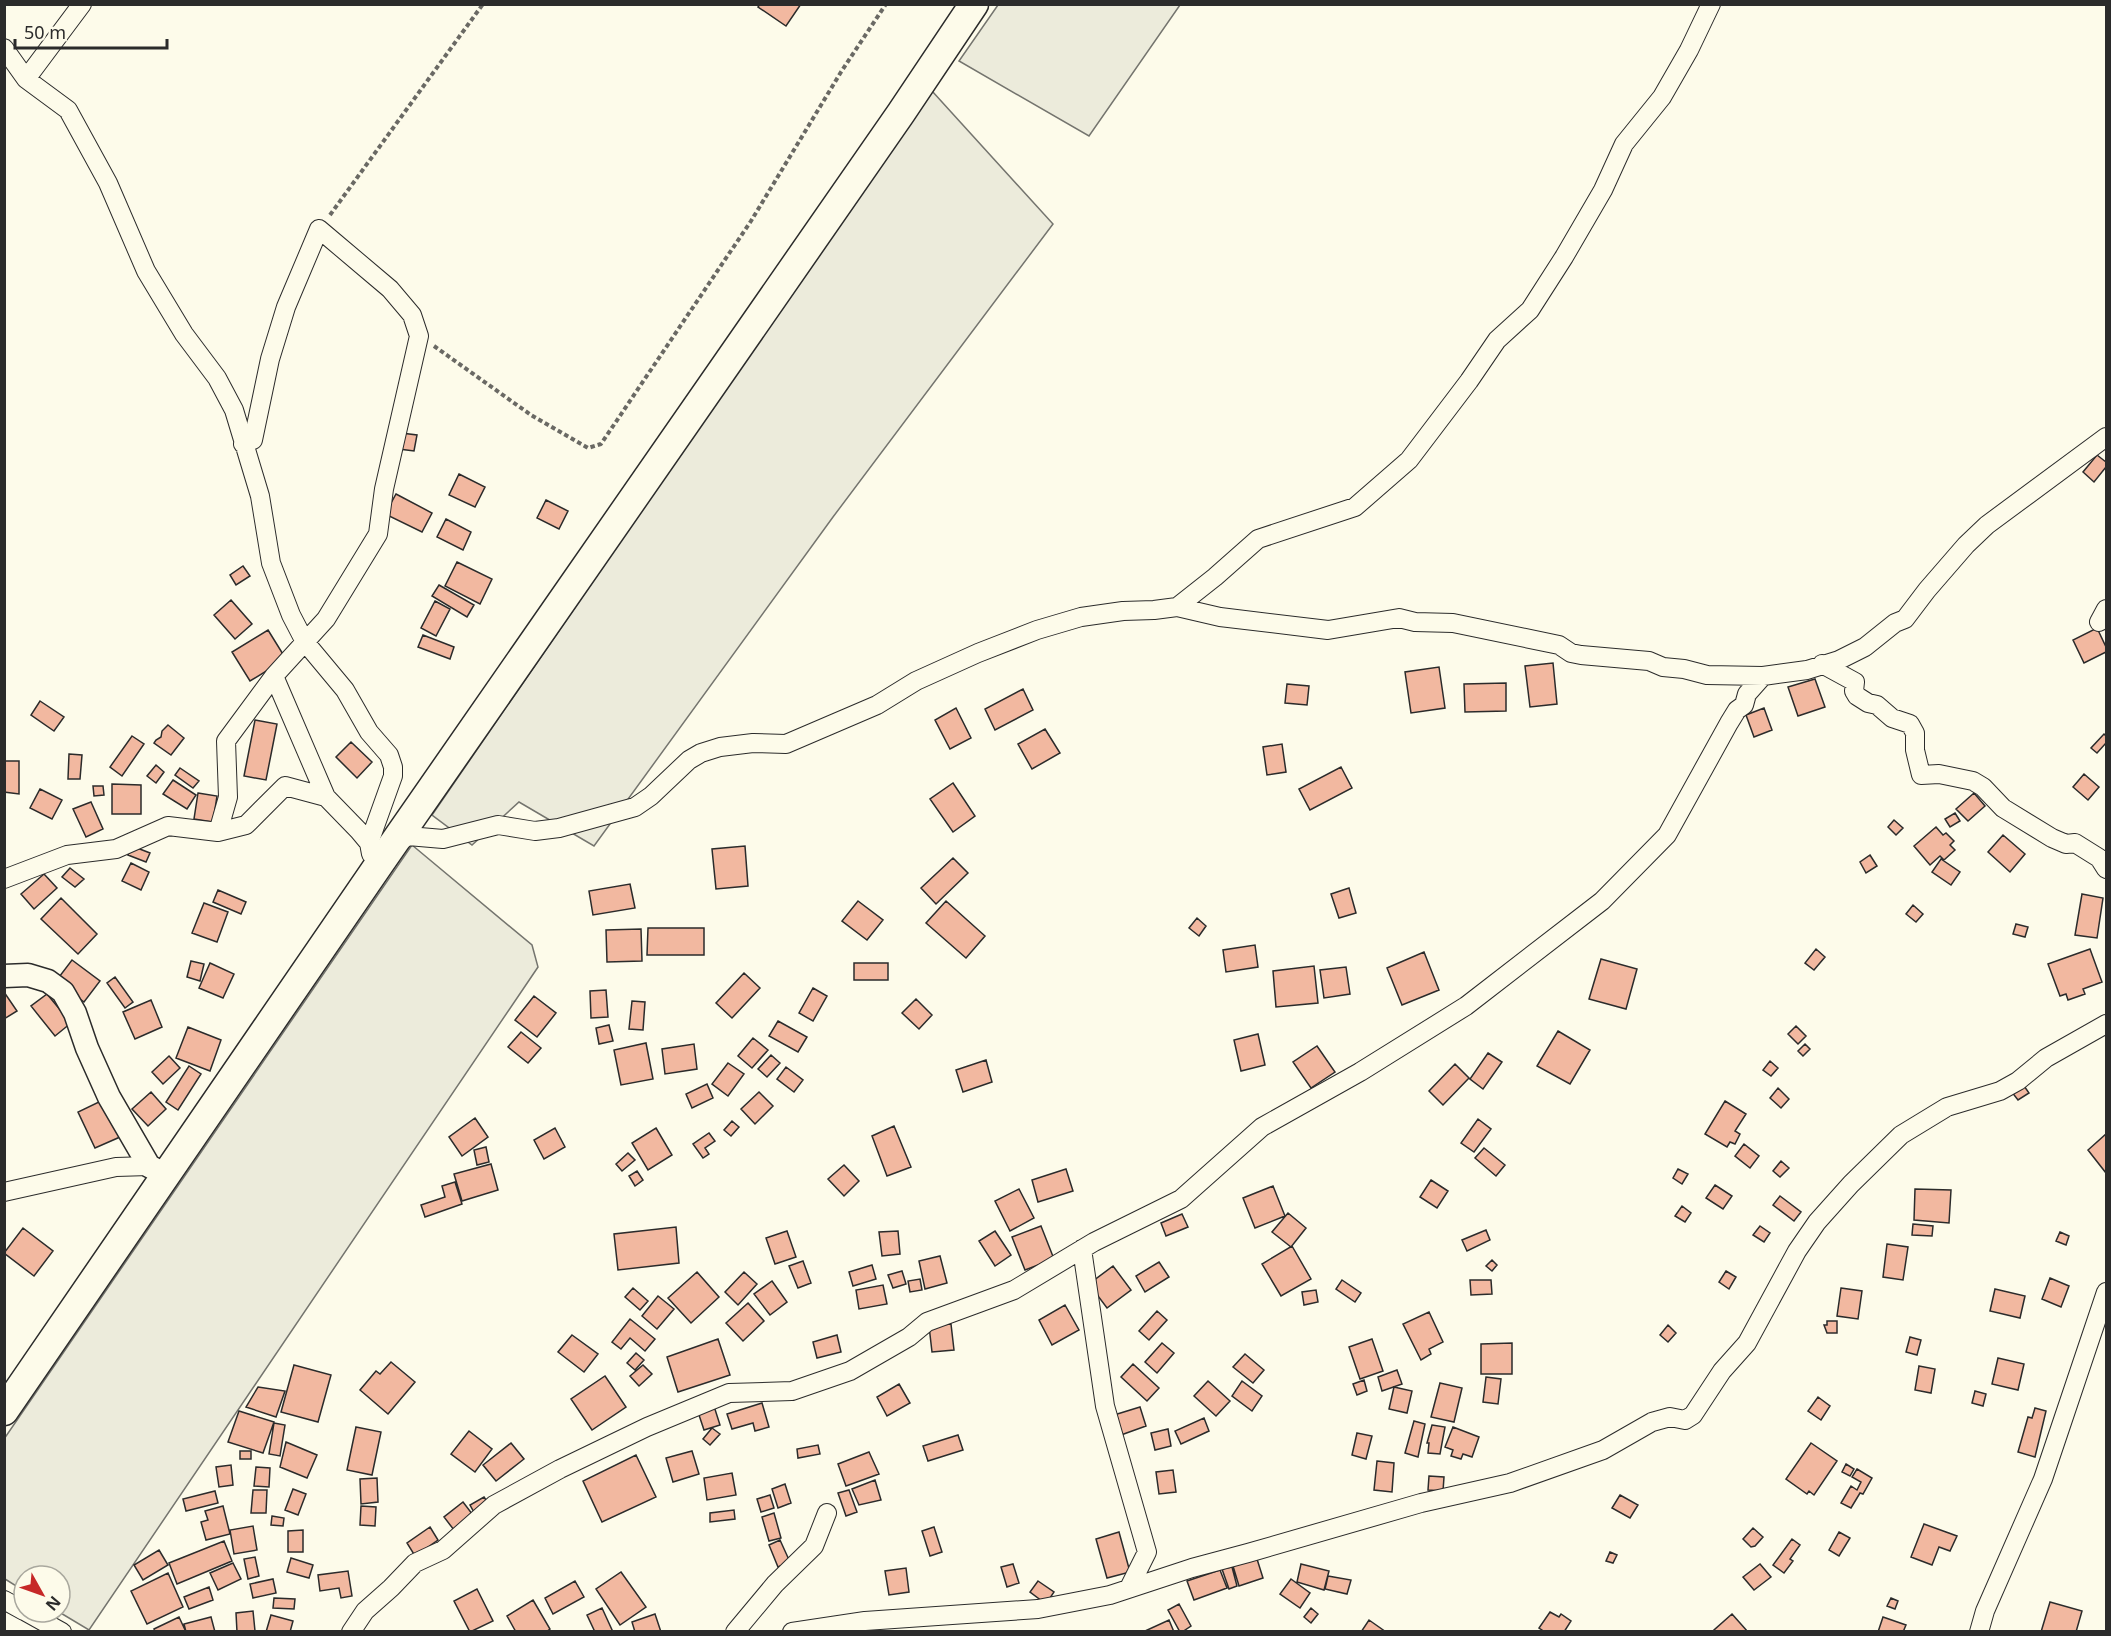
<svg xmlns="http://www.w3.org/2000/svg" width="2111" height="1636" font-family="'Noto Sans',sans-serif">
<rect width="100%" height="100%" fill="#fdfbea"/>
<!-- green -->
<path fill="#ecebdb" stroke="#74746e" stroke-width="1.5" d="M998,5V4L1180,5L1089,136L959,61Z
M932,91L1053,224L833,517L594,846L519,802L472,845L432,815L865,186Z
M412,845L532,945L538,967L89,1630L59,1612L60,1576H24V1591L5,1579L4,1439Z"/>
<!-- building -->
<path fill="#f2b8a0" stroke="#2b2b2b" stroke-width="1.5" d="M760,4H801L786,26L758,7Z
M401,433L417,435L414,451L399,449Z
M2097,455L2106,462V467L2094,482L2083,472Z
M459,474L485,487L475,507L449,495Z
M396,494L432,513L422,532L385,514Z
M546,500L568,511L559,529L537,518Z
M446,519L471,532L463,550L437,537Z
M457,562L492,579L480,604L445,586Z
M243,566L250,576L236,585L230,575Z
M439,585L474,605L467,617L432,596Z
M231,600L252,624L235,639L214,615Z
M435,601L450,609L436,636L421,628Z
M2097,628L2106,647V652L2084,663L2073,640Z
M268,630L286,659L250,681L232,652Z
M423,635L454,647L450,659L418,647Z
M1553,663L1557,704L1530,707L1525,666Z
M1439,667L1445,708L1411,713L1405,672Z
M1815,679L1825,707L1798,716L1788,687Z
M1506,683V711L1465,712L1464,684Z
M1287,684L1309,686L1307,705L1285,703Z
M1023,689L1033,710L995,730L985,709Z
M40,701L64,717L54,731L31,715Z
M956,708L971,738L950,749L935,720Z
M1764,708L1772,730L1754,737L1746,715Z
M255,720L277,724L266,780L244,776Z
M168,725L184,738L171,755L154,743L156,740L161,737L162,731Z
M1045,729L1060,753L1032,769L1018,744Z
M2104,734L2106,736V743L2097,753L2091,748Z
M132,736L144,744L122,776L110,767Z
M351,742L372,762L357,778L336,757Z
M1282,744L1286,772L1267,775L1263,747Z
M69,754L82,755L80,779H68Z
M4,761H19V794L4,792Z
M156,765L164,772L156,783L147,776Z
M1341,767L1352,788L1310,810L1299,789Z
M180,768L199,781L193,788L175,775Z
M2084,774L2099,787L2088,800L2073,787Z
M173,780L196,795L187,809L163,794Z
M953,783L975,816L953,832L930,799Z
M112,784L141,785V814H112Z
M93,786H103L104,795L94,796Z
M40,789L62,800L52,819L30,808Z
M198,793L217,796L213,822L194,819Z
M1974,793L1985,806L1968,821L1956,809Z
M91,802L103,829L86,837L73,809Z
M1955,813L1960,821L1950,827L1945,819Z
M1894,820L1903,828L1896,835L1888,827Z
M1936,827L1943,835L1946,833L1954,841L1950,845L1955,850L1944,860L1940,856L1930,865L1914,846Z
M2003,835L2025,854L2010,872L1988,852Z
M132,846L150,853L146,862L128,855Z
M745,846L748,886L716,889L712,849Z
M1870,855L1877,866L1866,873L1860,862Z
M953,858L968,873L936,904L921,888Z
M1941,859L1960,872L1951,885L1932,872Z
M131,863L149,872L141,890L122,881Z
M70,868L84,879L75,887L62,877Z
M44,874L57,888L34,909L21,894Z
M630,884L635,908L593,915L589,891Z
M1349,888L1356,913L1339,918L1331,894Z
M218,890L246,902L241,914L213,902Z
M2082,894L2103,898L2097,938L2075,935Z
M61,898L97,934L78,954L41,919Z
M858,901L883,920L867,940L842,921Z
M946,901L985,936L966,958L926,923Z
M204,903L228,912L217,942L192,933Z
M1913,905L1923,914L1916,922L1906,914Z
M1197,918L1206,926L1199,936L1189,928Z
M2016,924L2028,927L2025,937L2013,934Z
M648,928H704V955H647Z
M641,929L642,961L607,962L606,930Z
M1255,945L1258,967L1226,972L1223,950Z
M1816,949L1825,957L1814,970L1805,963Z
M2090,949L2102,982L2083,989L2085,994L2068,1000L2066,994L2060,996L2048,964Z
M1424,952L1439,990L1402,1005L1387,968Z
M1601,959L1637,969L1626,1009L1589,999Z
M72,960L100,981L84,1002L56,981Z
M191,961L204,964L200,981L187,977Z
M210,963L234,974L223,998L199,988Z
M854,963H888V980H854Z
M1314,966L1318,1003L1276,1007L1273,971Z
M1346,967L1350,994L1324,998L1320,970Z
M744,973L760,988L732,1018L716,1003Z
M115,977L133,1002L125,1008L107,983Z
M813,988L827,996L813,1021L799,1013Z
M606,990L608,1017L591,1018L590,991Z
M4,992L17,1011L4,1019Z
M47,994L71,1023L55,1036L31,1006Z
M534,996L556,1013L537,1037L515,1020Z
M916,999L932,1015L919,1029L902,1013Z
M151,1000L162,1027L135,1039L123,1012Z
M632,1001L645,1002L643,1030L629,1029Z
M778,1021L807,1037L798,1052L769,1036Z
M609,1025L613,1041L599,1044L596,1028Z
M1796,1026L1806,1036L1798,1044L1788,1034Z
M188,1027L221,1040L210,1071L176,1058Z
M1558,1031L1590,1050L1570,1084L1537,1066Z
M521,1032L541,1048L528,1063L508,1047Z
M1258,1034L1265,1065L1241,1071L1234,1040Z
M753,1038L768,1050L752,1068L738,1056Z
M646,1043L653,1079L621,1085L614,1050Z
M694,1044L697,1069L665,1074L662,1049Z
M1805,1044L1810,1049L1803,1056L1798,1051Z
M1317,1046L1335,1072L1311,1088L1293,1062Z
M1488,1053L1502,1062L1483,1089L1470,1079Z
M771,1055L780,1063L767,1077L758,1069Z
M169,1056L180,1068L163,1084L152,1072Z
M986,1060L992,1082L963,1092L956,1070Z
M1770,1061L1778,1068L1771,1076L1763,1070Z
M728,1063L744,1074L728,1096L712,1084Z
M1455,1064L1469,1078L1443,1105L1429,1091Z
M189,1066L201,1074L178,1110L166,1102Z
M786,1067L803,1080L794,1092L777,1079Z
M2022,1083L2029,1093L2018,1100L2011,1091Z
M707,1084L713,1098L692,1108L686,1094Z
M1778,1088L1789,1099L1781,1108L1770,1098Z
M151,1092L166,1109L148,1126L132,1109Z
M759,1092L773,1106L755,1124L741,1109Z
M103,1100L120,1137L95,1148L78,1112Z
M1725,1101L1746,1114L1735,1131L1740,1134L1735,1144L1730,1142L1727,1147L1705,1134Z
M475,1118L488,1137L462,1156L449,1137Z
M1478,1119L1491,1129L1474,1152L1461,1143Z
M732,1121L739,1127L731,1136L724,1130Z
M894,1126L911,1167L887,1176L872,1136Z
M555,1128L565,1147L544,1159L534,1140Z
M656,1128L672,1155L648,1170L632,1143Z
M709,1133L715,1141L705,1148L709,1154L703,1158L693,1144Z
M2106,1134V1173L2088,1150Z
M1744,1144L1759,1156L1750,1168L1735,1156Z
M486,1147L489,1162L477,1165L474,1150Z
M1484,1148L1505,1165L1496,1176L1475,1158Z
M628,1153L635,1160L622,1171L616,1164Z
M1781,1161L1789,1168L1780,1177L1773,1171Z
M491,1164L498,1190L462,1201L454,1174Z
M844,1165L859,1181L844,1196L828,1179Z
M1066,1169L1073,1191L1038,1202L1032,1180Z
M1678,1169L1688,1174L1682,1184L1673,1178Z
M637,1171L643,1180L635,1186L629,1176Z
M1431,1180L1448,1191L1437,1208L1420,1197Z
M455,1182L462,1204L425,1217L421,1205L445,1197L442,1186Z
M1715,1185L1732,1196L1723,1209L1706,1198Z
M1273,1186L1285,1216L1255,1228L1243,1198Z
M1019,1189L1034,1218L1010,1231L995,1201Z
M1915,1189L1951,1190L1949,1223L1914,1220Z
M1780,1196L1801,1212L1794,1221L1773,1205Z
M1682,1206L1691,1213L1685,1222L1675,1216Z
M1288,1213L1306,1228L1291,1247L1272,1232Z
M1182,1214L1188,1227L1166,1236L1161,1223Z
M1913,1224L1933,1226L1932,1236L1912,1235Z
M1041,1226L1054,1259L1025,1270L1012,1237Z
M1760,1226L1770,1233L1764,1242L1753,1235Z
M676,1227L679,1263L618,1270L614,1234Z
M23,1228L53,1251L34,1276L4,1253Z
M1486,1230L1490,1240L1467,1251L1462,1240Z
M787,1231L796,1257L775,1264L766,1238Z
M898,1231L900,1254L882,1256L879,1232Z
M995,1231L1011,1255L995,1266L979,1241Z
M2060,1232L2069,1236L2066,1245L2056,1241Z
M1887,1244L1908,1247L1903,1280L1883,1277Z
M1292,1246L1311,1279L1281,1296L1262,1264Z
M940,1256L947,1283L925,1289L919,1261Z
M1492,1260L1497,1265L1492,1271L1486,1266Z
M803,1261L811,1283L798,1288L789,1266Z
M1159,1262L1169,1277L1145,1292L1136,1276Z
M872,1265L876,1279L853,1286L849,1272Z
M1113,1266L1131,1290L1107,1308L1089,1284Z
M902,1271L906,1284L893,1288L888,1275Z
M1726,1271L1736,1277L1729,1289L1719,1282Z
M697,1272L719,1297L691,1323L668,1298Z
M744,1272L757,1284L738,1305L725,1292Z
M2050,1278L2069,1286L2061,1307L2042,1299Z
M920,1279L922,1290L910,1292L908,1281Z
M1342,1280L1361,1293L1355,1302L1336,1289Z
M1470,1280H1491L1492,1294L1471,1295Z
M772,1281L787,1302L770,1315L754,1294Z
M883,1285L887,1304L859,1309L856,1290Z
M633,1288L648,1301L640,1310L625,1297Z
M1841,1288L1862,1291L1858,1319L1837,1316Z
M1995,1289L2025,1296L2020,1318L1990,1311Z
M1316,1290L1318,1302L1304,1305L1302,1292Z
M658,1296L674,1309L657,1329L642,1316Z
M748,1303L764,1321L743,1341L726,1323Z
M1065,1305L1079,1330L1052,1345L1039,1320Z
M1157,1311L1167,1320L1149,1340L1139,1331Z
M1429,1312L1443,1342L1429,1349L1431,1354L1421,1360L1403,1324Z
M630,1319L655,1339L645,1351L630,1338L621,1349L612,1342Z
M1827,1321H1837V1333H1827L1824,1325H1827Z
M951,1324L954,1350L932,1352L929,1326Z
M1668,1325L1676,1333L1668,1342L1660,1335Z
M572,1335L598,1354L584,1372L558,1352Z
M837,1335L841,1352L817,1358L813,1342Z
M1910,1337L1921,1340L1917,1355L1906,1352Z
M718,1339L730,1375L678,1392L667,1357Z
M1372,1339L1383,1371L1360,1379L1349,1347Z
M1162,1343L1174,1353L1157,1373L1145,1362Z
M1512,1343V1374H1481V1344Z
M636,1353L644,1360L635,1370L627,1363Z
M1245,1354L1264,1370L1253,1383L1233,1367Z
M1998,1358L2024,1364L2018,1390L1992,1384Z
M391,1362L415,1382L388,1414L360,1390L376,1371L380,1374Z
M1133,1364L1159,1388L1147,1401L1121,1377Z
M294,1365L331,1375L318,1422L281,1412Z
M643,1365L652,1374L639,1386L630,1376Z
M1919,1366L1935,1369L1931,1393L1915,1390Z
M1397,1370L1402,1384L1382,1391L1378,1377Z
M605,1376L626,1407L592,1430L571,1399Z
M1486,1377L1501,1379L1498,1404L1483,1402Z
M1364,1380L1367,1391L1357,1395L1353,1384Z
M1208,1381L1230,1401L1216,1416L1194,1396Z
M1242,1381L1262,1396L1252,1411L1232,1396Z
M1440,1383L1462,1388L1454,1422L1431,1417Z
M899,1384L910,1403L887,1416L877,1397Z
M258,1387L285,1391L276,1417L246,1407Z
M1394,1387L1412,1391L1407,1413L1389,1409Z
M1975,1391L1986,1394L1983,1406L1972,1403Z
M1818,1397L1830,1406L1821,1420L1808,1411Z
M713,1403L720,1425L704,1430L697,1409Z
M762,1403L769,1427L755,1431L753,1423L732,1429L727,1414Z
M1140,1407L1146,1426L1121,1435L1114,1415Z
M2035,1408L2046,1411L2035,1457L2018,1452L2028,1417L2032,1418Z
M239,1411L274,1422L263,1453L228,1442Z
M1204,1418L1209,1431L1181,1444L1175,1431Z
M1414,1421L1425,1424L1418,1457L1405,1453Z
M274,1423L285,1425L280,1456L269,1454Z
M1432,1425L1445,1427L1440,1454L1428,1453L1429,1443H1427Z
M356,1427L381,1432L372,1475L347,1470Z
M1453,1427L1479,1437L1472,1457L1463,1454L1461,1459L1451,1456L1453,1450L1445,1447Z
M712,1428L720,1434L710,1445L703,1439Z
M1168,1429L1171,1446L1155,1450L1151,1433Z
M469,1431L492,1449L475,1472L451,1454Z
M1357,1433L1372,1436L1366,1459L1352,1455Z
M958,1435L963,1450L928,1461L923,1446Z
M286,1442L317,1455L307,1478L280,1467Z
M511,1443L524,1459L496,1481L483,1465Z
M1811,1443L1837,1461L1814,1495L1809,1491L1807,1494L1786,1479Z
M818,1445L820,1454L798,1458L797,1449Z
M240,1451H251V1459H240Z
M692,1451L699,1474L673,1482L666,1458Z
M869,1452L879,1474L846,1486L838,1464Z
M636,1455L656,1497L602,1522L583,1481Z
M1377,1461L1394,1463L1392,1492L1374,1490Z
M1846,1464L1854,1469L1850,1476L1842,1472Z
M231,1465L233,1485L219,1487L216,1467Z
M256,1467L270,1468L269,1487L254,1486Z
M1857,1469L1872,1478L1863,1494L1860,1493L1851,1508L1841,1503L1851,1486L1857,1490L1861,1482L1852,1477Z
M1173,1470L1176,1492L1159,1494L1156,1472Z
M732,1473L736,1495L707,1500L704,1478Z
M1429,1476L1444,1477L1443,1491L1428,1490Z
M377,1478L378,1502L361,1504L360,1479Z
M875,1480L881,1500L859,1505L852,1489Z
M785,1484L791,1503L778,1508L772,1489Z
M293,1489L306,1494L298,1515L285,1510Z
M253,1490H267L266,1513H251Z
M849,1490L857,1512L846,1516L838,1493Z
M215,1491L218,1503L186,1511L183,1499Z
M770,1495L774,1508L761,1512L757,1499Z
M1620,1495L1638,1505L1630,1518L1612,1508Z
M484,1497L490,1506L475,1514L470,1505Z
M463,1502L473,1515L454,1530L444,1517Z
M223,1506L230,1534L206,1540L201,1522L208,1520L205,1511Z
M361,1506L376,1507L375,1526L360,1525Z
M734,1510L735,1519L710,1522V1513Z
M774,1513L781,1538L769,1541L762,1517Z
M272,1516L284,1518L283,1526L271,1525Z
M1924,1524L1957,1536L1950,1551L1939,1547L1932,1565L1911,1557Z
M253,1526L257,1550L234,1554L230,1530Z
M430,1527L438,1540L415,1556L407,1543Z
M934,1527L942,1552L930,1556L922,1531Z
M1753,1528L1763,1537L1755,1546L1751,1547L1743,1539Z
M303,1530V1552H288V1531Z
M1119,1532L1130,1572L1107,1578L1096,1539Z
M1839,1532L1850,1538L1839,1556L1829,1550Z
M1792,1539L1800,1545L1790,1559L1793,1561L1784,1573L1773,1565Z
M780,1540L790,1562L778,1567L769,1545Z
M224,1541L232,1561L177,1584L169,1563Z
M159,1550L168,1565L143,1580L134,1565Z
M1610,1552L1617,1555L1613,1563L1606,1561Z
M255,1557L259,1576L248,1579L244,1559Z
M291,1558L313,1565L309,1578L287,1572Z
M1257,1559L1263,1578L1239,1586L1233,1566Z
M233,1563L241,1579L218,1590L210,1573Z
M1013,1564L1019,1583L1007,1587L1001,1567Z
M1301,1564L1329,1571L1324,1590L1297,1582Z
M1760,1564L1771,1577L1754,1590L1743,1577Z
M1232,1567L1237,1586L1229,1589L1222,1569Z
M906,1568L909,1592L889,1595L885,1571Z
M1220,1570L1227,1588L1194,1600L1187,1581Z
M348,1571L352,1596L341,1598L339,1588L320,1591L318,1575Z
M621,1572L646,1607L620,1625L596,1589Z
M168,1573L183,1607L147,1624L131,1591Z
M1328,1576L1351,1580L1347,1594L1325,1589Z
M273,1579L276,1593L253,1598L250,1584Z
M1291,1579L1310,1593L1300,1608L1280,1594Z
M575,1581L584,1597L553,1614L545,1598Z
M1038,1581L1054,1592L1046,1604L1030,1592Z
M209,1587L213,1600L189,1609L184,1597Z
M477,1589L493,1621L470,1632L454,1601Z
M274,1598L295,1599L294,1609L273,1608Z
M1891,1598L1898,1601L1895,1609L1887,1606Z
M533,1600L550,1629L546,1632H516L507,1616Z
M2050,1602L2082,1611L2076,1632H2041Z
M1179,1604L1191,1626L1182,1632H1180L1168,1610Z
M602,1608L613,1632H595L587,1615Z
M1311,1608L1318,1614L1311,1623L1304,1617Z
M253,1611L255,1631L237,1632L236,1613Z
M1550,1612L1559,1617L1561,1614L1571,1621L1564,1632H1545L1539,1628Z
M655,1614L661,1632H635L632,1622Z
M1732,1614L1748,1632H1715L1714,1630Z
M271,1615L293,1621L290,1632H266Z
M179,1617L186,1632H155L154,1629Z
M211,1617L215,1632H186L184,1624Z
M1883,1617L1906,1625L1903,1632H1878Z
M1169,1620L1174,1632H1146L1145,1631Z
M1369,1620L1386,1632H1361Z"/>
<g fill="none" stroke-linecap="round" stroke-linejoin="round">
<!-- minor casing -->
<g stroke="#2b2b2b" stroke-width="20">
<path id="minor" d="M4,48L26,79L68,110L108,183L146,271L184,334L217,378L234,410L260,496L271,563L291,615L305,642L345,690L369,732L389,755L393,767V776L369,843
M26,79L82,4
M1177,607L1215,577L1258,539L1355,507L1409,460L1469,381L1497,340L1530,310L1564,257L1603,190L1624,144L1662,97L1689,50L1711,4
M2099,622L2106,609
M1822,664L1855,682L1854,691L1857,696L1868,703L1877,705L1892,718L1910,724L1915,733V750L1921,775L1939,774L1973,781L1983,787L2003,808L2052,838L2066,844L2075,843L2099,858L2106,869
M274,676L326,797L359,831L369,843L371,854
M218,832L228,797L226,741L274,676L326,619L378,534L384,489L419,336L412,315L390,289L319,229L286,307L270,359L253,440L243,444
M396,844L408,836L443,839L498,825L535,831L559,828L635,807L651,796L689,760L701,753L720,747L753,743L786,744L877,705L916,681L978,653L1037,630L1081,617L1123,611L1154,610L1177,607L1220,617L1328,630L1399,618L1415,622L1453,623L1559,645L1571,653L1581,655L1649,661L1663,667L1684,669L1707,675L1763,676
M4,879L67,855L116,849L168,826L218,832L246,825L285,786L326,797
M4,1192L116,1167L149,1166
M1082,1249L1105,1406L1147,1552L1129,1588
M4,1600L24,1611
M26,1612L62,1632
M351,1632L365,1611L391,1588L415,1563L443,1550L494,1505L560,1469L647,1427L729,1393L792,1391L850,1371L909,1337L927,1322L1014,1290L1094,1242L1181,1199L1262,1127L1360,1072L1466,1006L1602,901L1667,835L1729,723L1737,710L1744,705L1747,694L1763,676L1807,670L1839,660L1865,647L1895,623L1905,619L1927,590L1966,545L1987,525L2106,437
M735,1632L775,1584L814,1546L827,1513
M792,1632L865,1621L1038,1609L1110,1595L1192,1568L1248,1553L1421,1503L1510,1483L1603,1450L1652,1422L1670,1417L1685,1420L1693,1415L1722,1371L1747,1343L1797,1251L1817,1222L1851,1184L1901,1135L1947,1107L2000,1091L2018,1081L2046,1058L2106,1024
M1979,1632L1985,1611L2043,1479L2106,1292"/>
</g>
<!-- tertiary casing -->
<g stroke="#2b2b2b" stroke-width="25">
<path id="tertiary" d="M4,976L28,975L48,981L63,992L75,1013L87,1048L109,1097L149,1166L166,1175"/>
</g>
<!-- primary casing -->
<g stroke="#2b2b2b" stroke-width="31">
<path id="primary" d="M4,1411L380,863L901,113L974,4"/>
</g>
<!-- path -->
<path stroke="#6a6964" stroke-width="4" stroke-dasharray="4.5 3" stroke-linecap="butt" d="M330,215L483,4
M434,346L531,415L588,448L601,444L751,221L841,72L886,4"/>
<!-- minor -->
<use href="#minor" stroke="#fdfbea" stroke-width="18"/>
<!-- tertiary -->
<use href="#tertiary" stroke="#fdfbea" stroke-width="22"/>
<!-- primary -->
<use href="#primary" stroke="#fdfbea" stroke-width="28"/>
</g>
<!-- border -->
<rect width="2111" height="1636" fill="none" stroke="#2b2b2b" stroke-width="12"/>
<!-- north arrow -->
<g transform="translate(42 1594) rotate(130)"><circle r="28" fill="#fdfbea" stroke="#a9a89e" stroke-width="1.5"/>
<path d="M0-4.5L10 22L0 15L-10 22Z" fill="#c62828"/>
<text y="-9" font-size="16" font-weight="bold" text-anchor="middle" fill="#2b2b2b">N</text>
</g>
<!-- scale -->
<path d="M15 39v9h152v-9" fill="none" stroke="#2b2b2b" stroke-width="3"/>
<text x="24" y="39" font-size="18" fill="#2b2b2b" stroke="#fdfbea" stroke-width="4.5" paint-order="stroke">50 m</text>
</svg>
